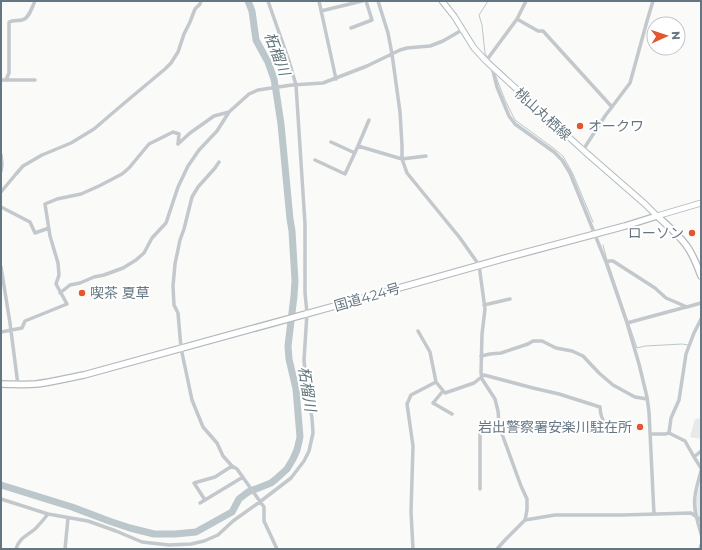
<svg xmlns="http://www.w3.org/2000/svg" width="702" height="550" font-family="Montserrat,'Noto Sans JP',sans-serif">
<rect width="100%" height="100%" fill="#fafaf8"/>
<!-- built -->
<path fill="#e8e9e9" d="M701,418V439L690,437L695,419Z
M701,478V518L699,517L696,500Z"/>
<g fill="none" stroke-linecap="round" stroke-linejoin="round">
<!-- stream -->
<path stroke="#bbc7cb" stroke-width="1" d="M487,57L485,53L482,25L479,15L488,1
M496,77L505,100L515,120L552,147L563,156L573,174L593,222
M603,245L607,260
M608,263L637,348L645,346L682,344L688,345"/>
<!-- river -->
<path stroke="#bbc7cb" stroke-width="7" d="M1,485L72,507L109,521L130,528L154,534H175L196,532L232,512L239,499L248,492L271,483L276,479L287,469L293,459L297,450L300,437L296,389L289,359L288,346L294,296L295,281L292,231L290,219L281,124L276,91L274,79L268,62L256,40L252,11L248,1"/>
<!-- secondary casing -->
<g stroke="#b3babf" stroke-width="7">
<path id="secondary" d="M442,1L454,16L474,48L486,61L583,150L645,204L657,216L701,203"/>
</g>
<!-- trunk casing -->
<g stroke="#b4b9bd" stroke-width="8">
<path id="trunk" d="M1,384C13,384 25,385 36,384C52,382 68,378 84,375L335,306L509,257L625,226L657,216C667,225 678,234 686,245C693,254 697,265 701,276"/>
</g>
<!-- minor -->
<path stroke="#c3c8cc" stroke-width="3.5" d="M319,1L336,79
M378,1L388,33L392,54L400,112L402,145V159L407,173L460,238L479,265L485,309L482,334L481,373L482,379L495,399L498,411L499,423L502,434L521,486L527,499V510L525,520
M321,11L362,1
M517,19L538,31H543L612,107
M351,28L372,20L366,1
M486,61L517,19L526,1
M492,67L497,87L509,116L515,124L554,152L562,160L570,173L606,262L627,323L639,364L647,397L649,412L654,514
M1,80H35
M6,80L9,73V22C13,20 18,21 22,20C29,19 32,7 35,1
M331,142L355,153
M178,144L190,133L214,116L229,112
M358,146L369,120
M583,150L605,116L630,83L647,21L653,1
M1,155L2,164L1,171
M315,160L345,174L358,146L402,159L426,156
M219,162L215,168L198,187L192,197L184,229L180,240L175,264L173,286L174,305L178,313L181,348L192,400L203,427L217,443L223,456L232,466L237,469L264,507V521L277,549
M1,192L16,174L23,166L42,155L71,143L94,129L122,105L165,69L171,63L178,52L184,34L190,22L195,9L200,4L201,1
M1,207L30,222L35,233L49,228
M606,262L609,261H613L655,288L666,298L687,307L701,303
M1,267L10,323L18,385
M60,293L70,285L80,283L94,277L104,275L123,268L136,260L144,253L152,238L166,223L178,187L188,166L199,150L217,131L229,112L249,94L258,90L292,85L323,83L367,66L400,50L407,48L430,46L443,41L462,30
M484,305L510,299
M627,323L686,307
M418,331L430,352L436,382
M1,332L22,328L25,321L67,304L56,284L59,275L58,263L50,236L45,204L57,199L81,194L99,186L122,174L129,168L149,144L173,132L179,134L178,144
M481,356L490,354L501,353L528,344L533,341H542L556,348L572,351L583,356L599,373L613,385L633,396L635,397L647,399
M443,391L433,403L452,414
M669,433L671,418L679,400L686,354L694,333L701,319
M650,434H665L669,433L685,441L694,457
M701,451L694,457L701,468
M701,471C699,479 696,488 695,496C693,509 698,522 701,534
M480,489V434
M1,499L48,514L88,521L116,531L142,542L169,545L191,544L204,541L218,535L233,521L261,501L291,478L304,461L309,451L313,433L312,418L307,391L304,360L307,313L305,293V224L296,85L289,61L268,1
M205,500L194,483L215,477L232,466
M200,503L243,477
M16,549C18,539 28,535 35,529C40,524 44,519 48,514
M65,549L68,518
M413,549L411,512L413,446L407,404L411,395L436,382L445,393L474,383L484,375L533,388L559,394L600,407C601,426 609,426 625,432
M497,549L506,539L525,520L555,515H623L691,513L701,520
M700,549L701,545"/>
<!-- secondary -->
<use href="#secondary" stroke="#fff" stroke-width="5"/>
<!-- trunk -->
<use href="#trunk" stroke="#fff" stroke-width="5.5"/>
</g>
<!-- markers -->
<g fill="#e4572e" stroke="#fff" stroke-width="1.5">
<circle cx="580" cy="126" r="4"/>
<circle cx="692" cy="233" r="4"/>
<circle cx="82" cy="293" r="4"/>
<circle cx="640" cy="427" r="4"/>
</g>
<g text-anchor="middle" stroke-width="4" stroke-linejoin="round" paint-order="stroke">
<!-- street labels -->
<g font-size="14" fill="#657683" stroke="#fff">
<text transform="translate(543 114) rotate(42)" y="5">桃山丸栖線</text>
<text transform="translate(367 297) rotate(-16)" y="5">国道424号</text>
</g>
<!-- poi labels -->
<g font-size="14" fill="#657683" stroke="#fff" text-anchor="start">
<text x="588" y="131">オークワ</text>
<text x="684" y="238" text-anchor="end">ローソン</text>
<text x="90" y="298">喫茶 夏草</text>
<text x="632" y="432" text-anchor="end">岩出警察署安楽川駐在所</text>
</g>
<!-- water labels -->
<g font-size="15" font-style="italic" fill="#60757c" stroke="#fff">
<text transform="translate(277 54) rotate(69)" y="5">柘榴川</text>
<text transform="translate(307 389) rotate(81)" y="5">柘榴川</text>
</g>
</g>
<!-- border -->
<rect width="702" height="550" fill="none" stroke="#657683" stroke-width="4"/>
<!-- north arrow -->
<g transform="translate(666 36) rotate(87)"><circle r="19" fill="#ffffff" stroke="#c1c8cd"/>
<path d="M0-3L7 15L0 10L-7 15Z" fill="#e4572e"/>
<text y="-6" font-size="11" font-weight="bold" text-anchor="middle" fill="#657683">N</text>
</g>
</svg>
